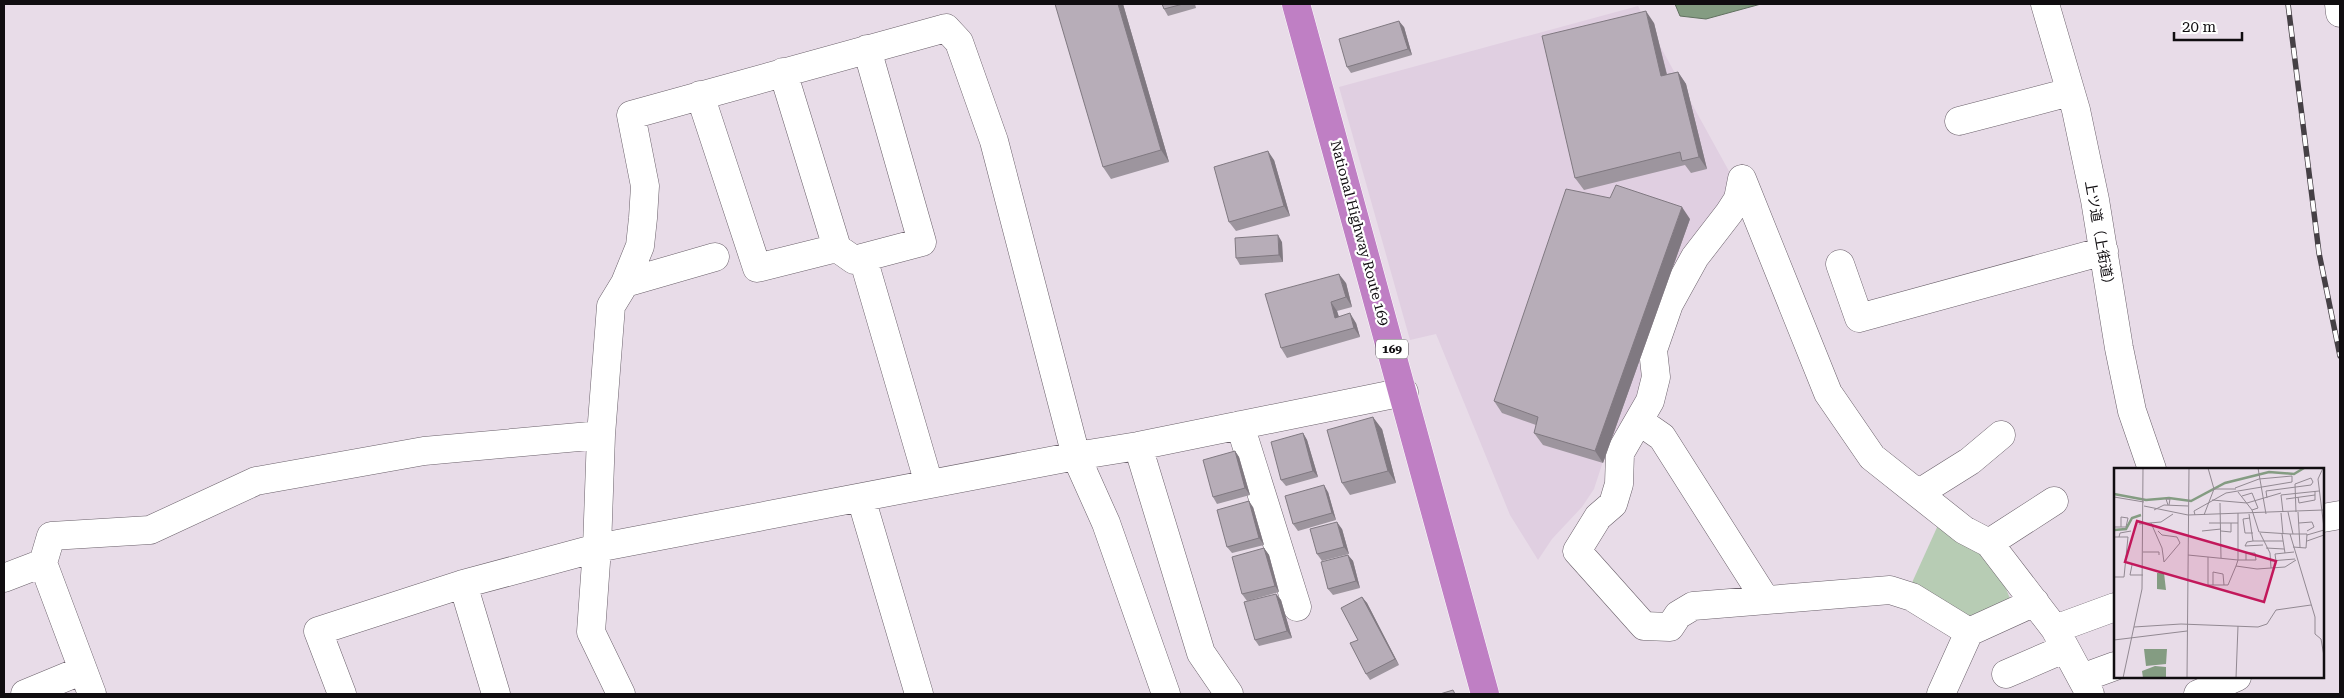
<svg xmlns="http://www.w3.org/2000/svg" width="2344" height="698" font-family="'Roboto Serif','Noto Sans JP',serif">
<rect width="100%" height="100%" fill="#e8dce8"/>
<!-- built -->
<path fill="#e0cfe1" d="M1638,6L1730,173L1732,186L1646,382L1607,449L1594,489L1582,507L1552,539L1538,560L1510,515L1436,334L1410,340L1339,87Z"/>
<!-- green -->
<path fill="#b7ccb4" d="M1939,523L1994,559L2011,601L1969,616L1910,587Z"/>
<!-- water -->
<path fill="#849c82" stroke="#617160" d="M1675,4H1761L1706,19L1680,16Z"/>
<g fill="none" stroke-linecap="round" stroke-linejoin="round">
<!-- minor casing -->
<g stroke="#6a606a" stroke-width="29">
<path id="minor" d="M2045,4L2076,110L2095,200L2119,348L2132,411L2152,469
M2339,4L2340,13
M783,72L837,248
M700,95L757,268L837,248L854,260L922,242L867,49
M1959,121L2070,92
M1742,179L1738,199L1729,213L1695,257L1669,304L1653,350L1656,377L1650,401L1620,453L1619,484L1613,504L1598,517L1577,551L1644,626L1670,627L1678,615L1693,606L1890,590L1912,597L1969,632
M1742,179L1828,393L1872,457L1964,530L1989,543L2055,629L2090,694
M863,258L929,484
M1840,264L1859,318L2104,251
M625,283L715,257
M1639,421L1662,437L1765,599
M1240,425L1297,607
M601,435L611,306L625,283L640,246L643,218L645,186L631,115L946,28L959,42L994,141L1076,456L1106,523L1166,694
M1138,446L1201,653L1229,694
M1919,493L1970,461L2001,435
M861,498L919,694
M2323,518L2340,515
M1989,543L2054,501
M43,563L92,694
M4,578L43,563L51,536L150,530L256,481L424,451L601,435L597,548L1076,456L1138,446L1404,392
M463,584L496,694
M2055,629L2115,607
M2006,674L2064,649
M2082,678L2115,666
M25,694L83,670
M342,694L318,631L463,584L597,548L591,632L621,694
M1941,694L1969,632L2035,602
M2198,694L2237,677"/>
</g>
<!-- highway casing -->
<g stroke="#fff" stroke-width="29">
<path id="highway" d="M1296,4L1485,694"/>
</g>
<!-- minor -->
<use href="#minor" stroke="#fff" stroke-width="28"/>
<!-- highway -->
<use href="#highway" stroke="#bf7fc4" stroke-width="28"/>
<!-- rail casing -->
<g stroke="#454045" stroke-width="5.5">
<path id="rail" d="M2288,4L2319,253L2340,356"/>
</g>
<!-- rail -->
<use href="#rail" stroke="#fff" stroke-width="4" stroke-dasharray="11" stroke-linecap="butt"/>
</g>
<!-- wall -->
<path fill="#9d959e" d="M1123,4L1169,162L1111,179L1103,167Z
M1162,4H1195L1196,8L1168,16L1164,9Z
M1654,23L1667,74L1678,72L1686,84L1707,169L1691,173L1685,165L1584,190L1575,178Z
M1404,27L1412,55L1351,73L1347,67Z
M1274,160L1290,216L1236,231L1229,222Z
M1690,219L1603,463L1543,445L1534,433L1536,425L1502,413L1494,401Z
M1282,242L1283,262L1240,265L1236,258Z
M1346,283L1352,307L1337,311L1339,317L1356,323L1360,337L1287,358L1281,348Z
M1382,429L1396,483L1350,495L1342,483Z
M1303,433L1307,440L1318,477L1286,486L1281,480Z
M1235,451L1239,457L1250,495L1217,504L1213,497Z
M1328,492L1336,520L1298,531L1293,524Z
M1253,507L1264,545L1232,553L1227,547Z
M1342,529L1349,554L1322,561L1317,554Z
M1264,548L1269,555L1279,592L1247,601L1242,594Z
M1348,555L1353,561L1360,588L1333,595L1328,589Z
M1276,594L1281,600L1292,638L1259,646L1255,640Z
M1362,597L1367,603L1399,665L1370,680L1366,674L1358,640Z"/>
<!-- shaded-wall -->
<path fill="#807981" d="M1118,4H1123L1169,162L1161,150Z
M1646,11L1654,23L1670,88L1661,76Z
M1399,21L1404,27L1412,55L1408,49Z
M1678,72L1686,84L1707,169L1699,157Z
M1268,151L1274,160L1290,216L1284,206Z
M1682,207L1690,219L1603,463L1595,451Z
M1278,235L1282,242L1283,262L1279,255Z
M1339,274L1346,283L1352,307L1346,297Z
M1331,302L1337,311L1342,327L1335,318Z
M1350,313L1356,323L1360,337L1354,328Z
M1373,417L1382,429L1396,483L1388,471Z
M1303,433L1307,440L1318,477L1313,471Z
M1235,451L1239,457L1250,495L1245,488Z
M1324,485L1328,492L1336,520L1332,513Z
M1249,501L1253,507L1264,545L1259,538Z
M1337,522L1342,529L1349,554L1344,547Z
M1264,548L1269,555L1279,592L1275,586Z
M1348,555L1353,561L1360,588L1356,581Z
M1276,594L1281,600L1292,638L1287,631Z
M1362,597L1367,603L1399,665L1395,659Z"/>
<!-- building -->
<path fill="#b7adb8" stroke="#807981" d="M1055,4H1118L1161,150L1103,167Z
M1162,4H1183L1164,9Z
M1646,11L1661,76L1678,72L1699,157L1682,161L1680,152L1575,178L1542,36Z
M1399,21L1408,49L1347,67L1339,39Z
M1268,151L1284,206L1229,222L1214,167Z
M1616,185L1682,207L1595,451L1534,433L1538,417L1494,401L1566,189L1610,198Z
M1278,235L1279,255L1236,258L1235,238Z
M1339,274L1346,297L1331,302L1335,318L1350,313L1354,328L1281,348L1265,294Z
M1373,417L1388,471L1342,483L1327,430Z
M1303,433L1313,471L1281,480L1271,442Z
M1235,451L1245,488L1213,497L1203,460Z
M1324,485L1332,513L1293,524L1285,496Z
M1249,501L1259,538L1227,547L1217,510Z
M1337,522L1344,547L1317,554L1310,529Z
M1264,548L1275,586L1242,594L1232,557Z
M1348,555L1356,581L1328,589L1321,562Z
M1276,594L1287,631L1255,640L1244,602Z
M1362,597L1395,659L1366,674L1350,643L1358,640L1341,608Z
M1453,690L1455,694H1440Z"/>
<g text-anchor="middle" stroke-width="4.5" stroke-linejoin="round" paint-order="stroke">
<!-- shield labels -->
<rect fill="#fff" stroke="#585658" stroke-width="1" x="1376" y="339.5" width="32" height="19" rx="4"/>
<g font-size="12" font-weight="bold" fill="#100d10">
<text x="1392" y="353">169</text>
</g>
<!-- street labels -->
<g font-size="14" fill="#100d10" stroke="#fff">
<text transform="translate(1360 233) rotate(75)" y="5">National Highway Route 169</text>
<text transform="translate(2100 236) rotate(80)" y="5">上ツ道（上街道）</text>
</g>
</g>
<!-- overview -->
<g transform="translate(2114 468)">
<rect width="210" height="210" fill="#e8dce8"/>
<path d="M43,105H50L52,122L43,121ZM30,181H53L52,196L32,198ZM41,198L52,199V210H29L28,203Z" fill="#849c82"/>
<path fill="none" stroke="#849c82" stroke-width="2.5" d="M0,26L32,32L55,30L77,33L111,15L155,4L180,6L190,0M0,62L12,61L18,50L27,47"/>
<path fill="none" stroke="#928992" stroke-width="1" d="M94,0L100,21M144,0L152,46M209,0L204,11L210,60M100,21H122M124,24L138,42L145,64L176,66L201,149V166L207,171L210,188M128,28L138,25L144,40L138,42M0,29L30,34M184,29L185,35L201,32V23M153,30L152,23L197,17L199,14M172,31L201,27M98,32L133,35L167,25M106,35L107,90M54,37L52,31H56L55,37M30,38L74,47L209,42M40,42L50,37L74,38M169,44L167,27L205,23M174,44L179,66M182,44L181,16L197,10L199,14M184,44L186,79M124,45V92H142L141,85H132V92M167,45L169,66M135,46L139,73L133,74L131,78L149,77M81,47L80,43L112,25L178,14V8L145,11L121,20M90,47L100,21M136,50L129,51L131,65H139M37,55L48,80L50,94M95,55H124M185,55L198,54L200,59L193,63M25,56L47,54L59,46M0,59H12L14,50L7,49V59M44,63L48,67L63,69L66,75L50,94M88,63L107,61M107,63L117,64V55M146,65L156,85L157,100M168,66L171,85M176,66H193L192,80L179,79M193,67L210,62M0,69H14L10,109H0M5,69L6,65L17,63M139,73H169M193,73L210,67M152,80L170,81M29,84H45V87M74,87L124,92L122,98L143,101L171,99L182,92M94,89V117H114L122,98M156,93L181,91M162,93L161,86L180,84M18,97L16,107H29M99,117V104L109,106L110,117M20,159L67,156L144,159L153,156L162,142L197,137M0,172L73,163M9,210L28,121L29,0M73,210L75,0M122,210L124,158"/>
<path fill="#c2185b" fill-opacity="0.15" stroke="#c2185b" stroke-width="2.5" d="M23,53L162,93L150,134L11,94Z"/>
<rect width="210" height="210" fill="none" stroke="#100d10" stroke-width="2.5"/>
</g>
<!-- border -->
<rect width="2344" height="698" fill="none" stroke="#100d10" stroke-width="10"/>
<!-- scale -->
<path d="M2174 32v8h68v-8" fill="none" stroke="#100d10" stroke-width="2.5"/>
<text x="2182" y="32" font-size="15" fill="#100d10" stroke="#ffffff" stroke-width="4" paint-order="stroke">20 m</text>
</svg>
